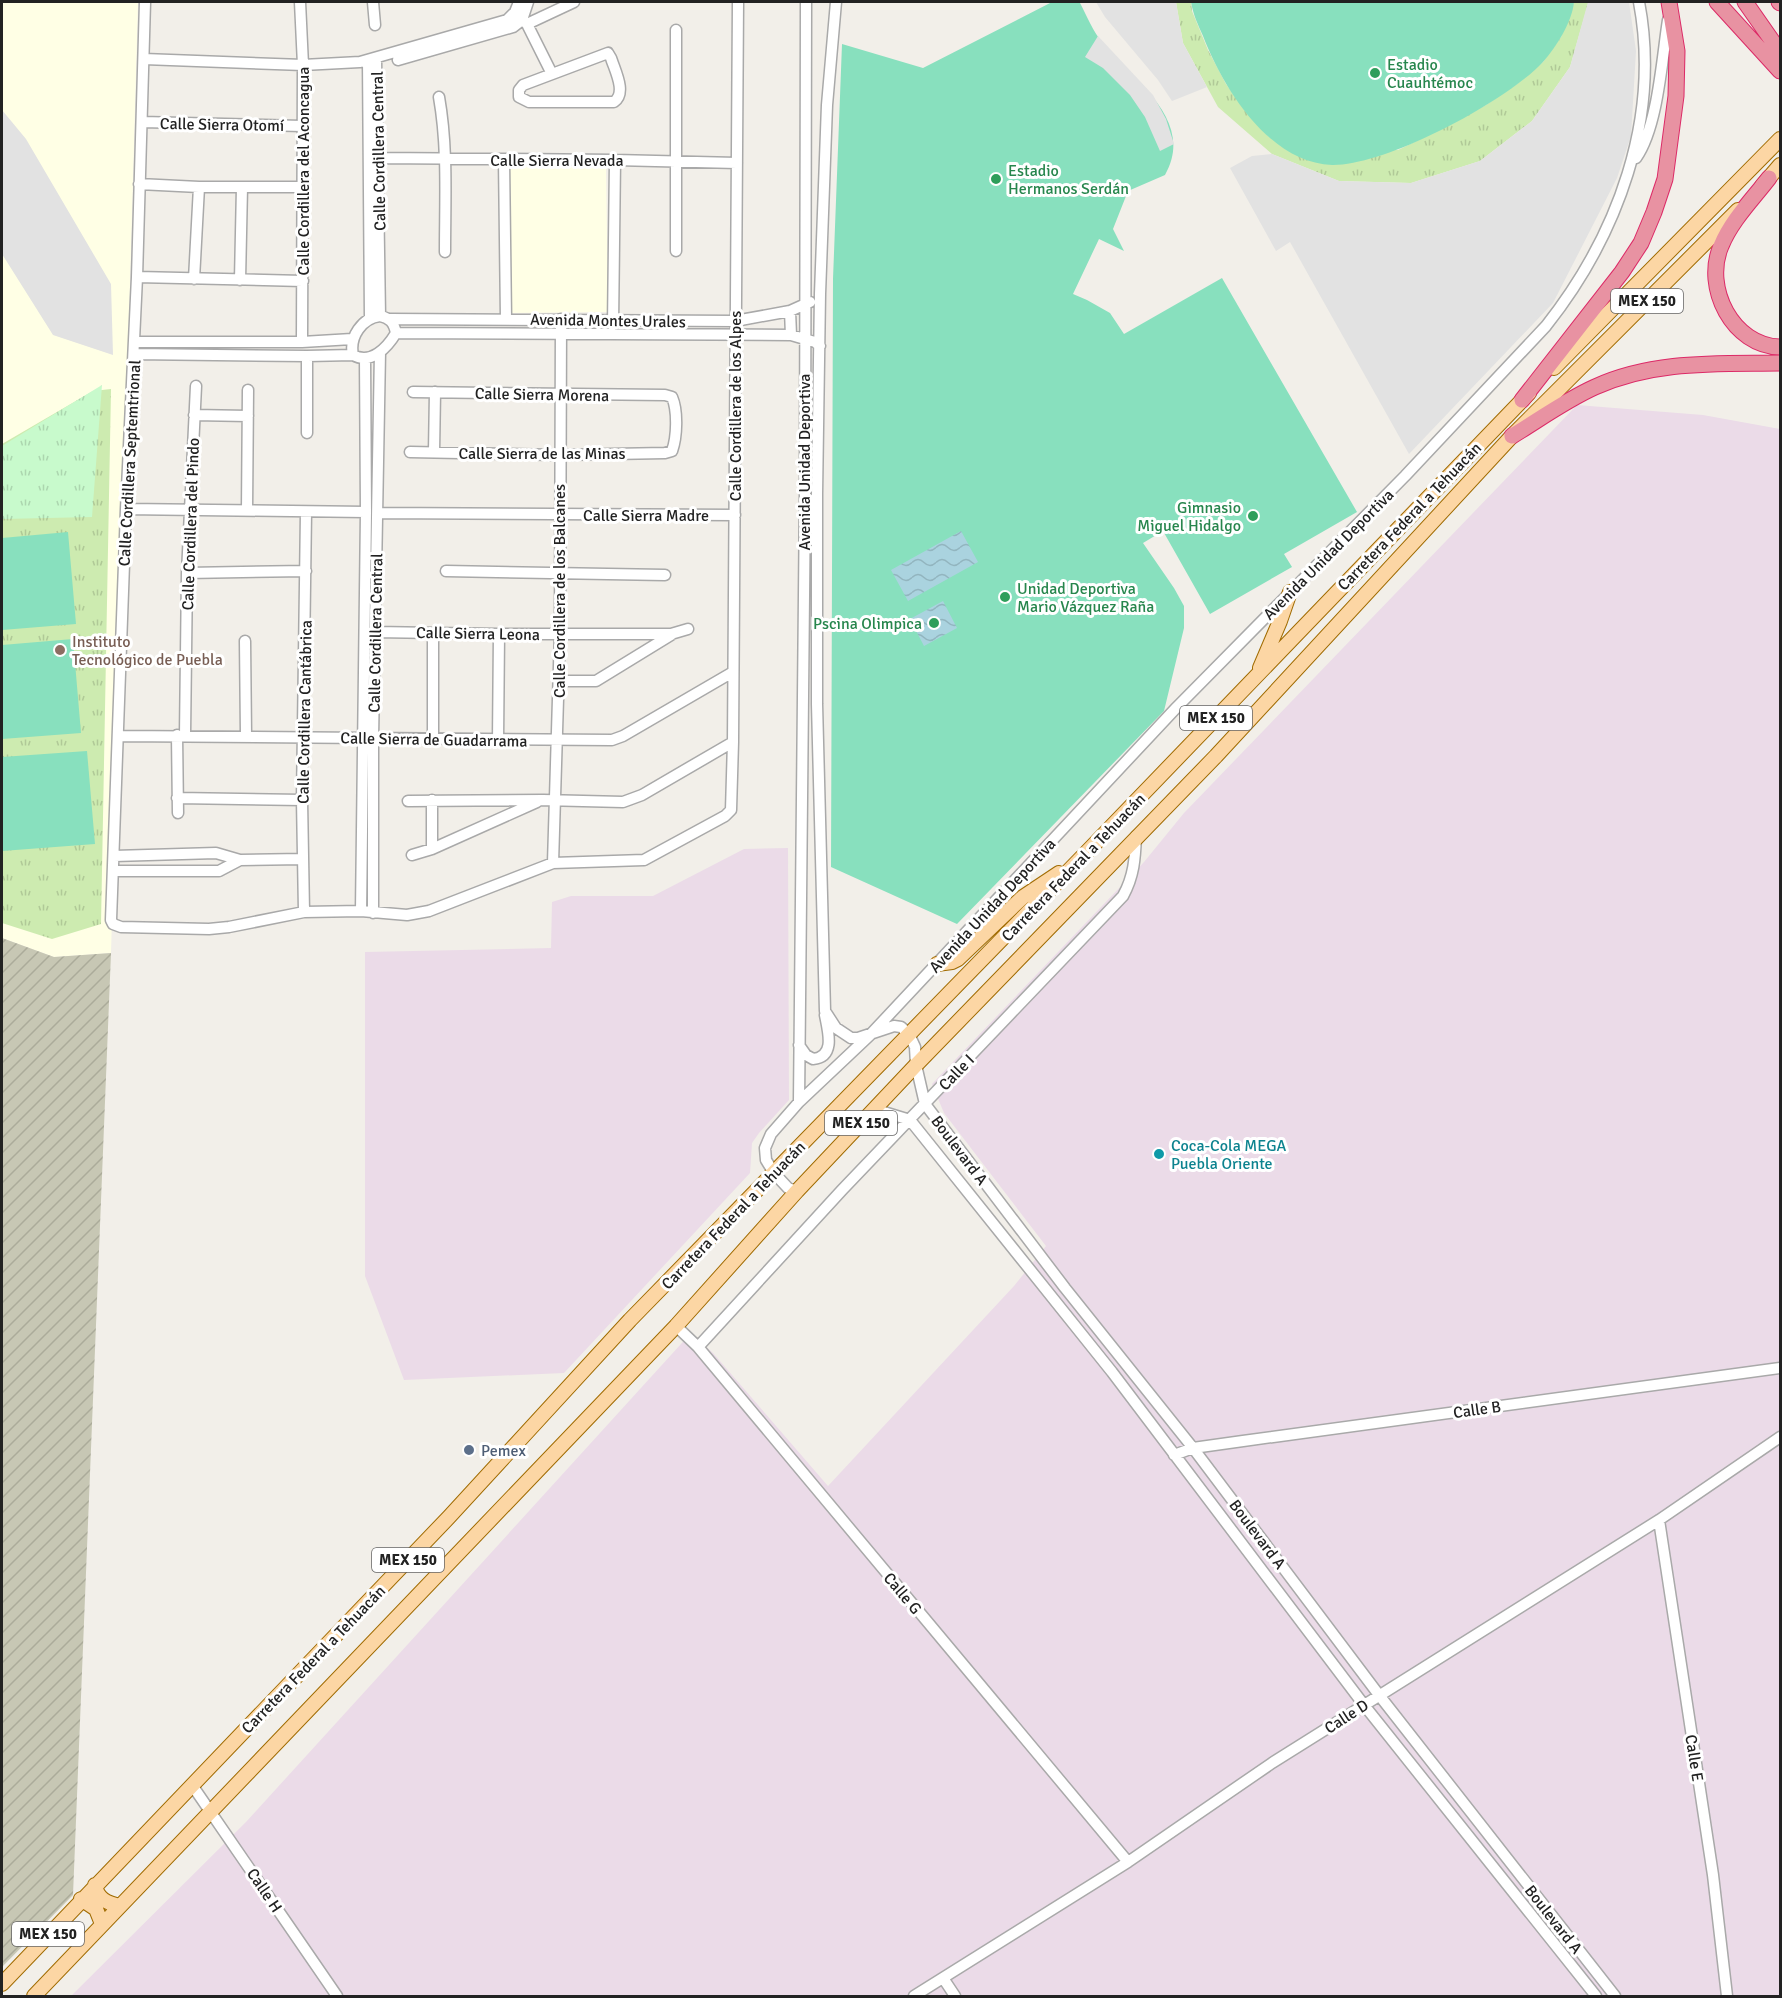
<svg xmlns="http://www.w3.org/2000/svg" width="1782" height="1998" font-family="Signika,sans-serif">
<defs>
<pattern id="construction-furrows" width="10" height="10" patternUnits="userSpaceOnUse" patternTransform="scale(1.5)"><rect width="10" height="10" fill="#c7c7b4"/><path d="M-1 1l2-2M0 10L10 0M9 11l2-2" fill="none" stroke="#abab9a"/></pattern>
<pattern id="grass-tufts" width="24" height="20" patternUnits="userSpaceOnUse" patternTransform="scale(1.5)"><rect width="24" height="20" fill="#cdebb0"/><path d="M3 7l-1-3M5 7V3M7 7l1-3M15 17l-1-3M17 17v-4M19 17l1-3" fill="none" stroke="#b0c997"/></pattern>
<pattern id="park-tufts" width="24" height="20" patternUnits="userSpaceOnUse" patternTransform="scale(1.5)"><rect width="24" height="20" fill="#c8facc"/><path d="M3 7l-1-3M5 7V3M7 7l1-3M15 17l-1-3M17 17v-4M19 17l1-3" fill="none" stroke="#acd6af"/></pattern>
<pattern id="water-waves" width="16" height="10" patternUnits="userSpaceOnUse" patternTransform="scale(1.5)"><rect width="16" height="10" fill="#aad3df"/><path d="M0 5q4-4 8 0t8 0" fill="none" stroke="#92b5bf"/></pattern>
</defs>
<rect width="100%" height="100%" fill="#f2efe9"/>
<!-- industrial -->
<path fill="#ebdbe8" d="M1577,405L1703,415L1780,429V1996H71L246,1822L691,1333L713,1353L828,1486L1014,1286L1046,1246L944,1113L932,1084L1144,862L1184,813Z
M788,848L789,1100L759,1133L752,1143L750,1173L564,1373L404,1380L365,1276V952L551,948L552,902L571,896H653L744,849Z"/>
<!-- education -->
<path fill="#ffffe5" d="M2,2H138L111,953L54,957L2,938Z
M606,165L608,312L509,313L507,166Z"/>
<!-- construction -->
<path fill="url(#construction-furrows)" d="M2,938L54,957L111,953L73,1895L2,1967Z"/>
<!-- grass -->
<path fill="url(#grass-tufts)" d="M1176,2H1191L1192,11L1208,50L1226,84L1246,112L1268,136L1288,150H1398L1441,129L1486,105L1517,84L1543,62L1561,37L1574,2H1588V4L1570,67L1532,121L1480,161L1411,183L1339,181L1272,154L1218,107L1183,43Z
M111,389L101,924L52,939L2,923V444L93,391Z"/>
<!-- park -->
<path fill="url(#park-tufts)" d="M102,385L92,517L2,519V446Z"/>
<!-- pitch -->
<path fill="#88e0be" d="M1052,2L1080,3C1087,16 1093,32 1103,43C1133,80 1196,120 1165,175L1128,191L1113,229L1124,251L1099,239L1073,294L1087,300L1110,313L1124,334L1222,278L1357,512L1284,554L1292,567L1210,614L1163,531L1143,543L1174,588L1184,606V628L1164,711L957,924L831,867L833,279L842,44L923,68Z
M1191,2H1574C1572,22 1557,46 1543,62C1507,101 1386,166 1332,165C1269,163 1223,88 1203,36C1198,25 1193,14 1191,2Z
M68,532L76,624L2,630V538Z
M73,639L81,733L2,739V645Z
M87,751L95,844L2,851V757Z"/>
<!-- parking -->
<path fill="#e2e2e2" d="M1096,2H1176L1183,43L1207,87L1172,101L1158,80L1105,17Z
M1588,2H1629L1636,51L1631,136L1617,178L1553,303L1409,454L1290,242L1276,251L1230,168L1252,156L1272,154L1339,181L1411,183L1480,161L1532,121L1570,67Z
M1098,36L1153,95L1166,119L1174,144L1160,151L1145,117L1130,95L1103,68L1085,57Z
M2,110L26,139L111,284L113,355L53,335L2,254Z"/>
<!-- water -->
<path fill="url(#water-waves)" d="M961,531L978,562L908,601L891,570Z
M943,601L957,628L924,646L910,619Z"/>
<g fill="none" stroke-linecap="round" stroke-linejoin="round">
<!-- minor casing -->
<g stroke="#a9a9a9" stroke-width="13">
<path id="minor" d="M145,2L137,277L126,509L111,920L113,924L121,927L209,929L229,927L304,912L361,911L407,915L429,911L553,863L644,860L725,816L731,810L733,742L738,2
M300,2L303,65L302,342
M373,2L375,25
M836,2L827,105L820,294L817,494V704L825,1011L836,1028L851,1038H858L894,1026L901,1027L909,1034L915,1047L916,1065L925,1104L1065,1288L1193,1448L1379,1695L1615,1996
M519,17L527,24L552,74
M527,24L574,2
M608,53L611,58C615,71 627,93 614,102H529L519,97V90L523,85Z
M144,59L303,65L360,62L507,20L515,12L519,2
M376,59L380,316
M368,60L370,319
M398,60L513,27L522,20L528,2
M439,97C448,148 445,200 445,252
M142,122L302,126
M377,158L615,160L737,163
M1636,158C1658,127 1662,58 1668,20
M504,160L506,319
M139,184L199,187H301
M676,251V30
M137,277L303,281
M194,279L199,187
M240,280L242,187
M790,311L791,335
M380,316C390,318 394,323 396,333C387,348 371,365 353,355C349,337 362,318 380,316Z
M390,319L735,321L790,311L810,302
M613,325L615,160
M396,333L791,335L815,342L820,346
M135,342H302L352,339
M134,354L307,356L353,355
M307,356V433
M194,415L248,416
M410,452L559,455L665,453L672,451C677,437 678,411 672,397L665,395L413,392
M434,452L435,392
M126,509L366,512
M247,510L248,390
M377,513L735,515
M446,571L665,575
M187,573L306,571
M375,632L499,634H671L688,629
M433,633V739
M245,641L246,736
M559,681H596L671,635
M177,735L178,813
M185,735L187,573L196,386
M118,736L612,740L623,736L733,672
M498,740L499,634
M177,798L302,800
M432,800V849
M408,801L543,800L623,802L642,795L733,742
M412,855L432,849L537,802
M114,856L216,853L240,860L303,859
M553,863L560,633L561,319
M113,871H219L240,860
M361,911L366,512L365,358
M304,912L302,800L306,512
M373,913V738L380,352
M799,1045L806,1055L813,1059C836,1057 828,1031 825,1015
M799,1102L805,494L806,2
M874,1109L910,1120L1112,1372L1364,1705L1596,1996
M797,1191L788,1188L774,1173L766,1160L765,1148L771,1134L799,1102L870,1035L1177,707L1405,476L1546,326C1618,235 1661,118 1639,2
M676,1326L698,1347L1128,1862
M698,1347L842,1190L1123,896C1134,876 1135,859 1136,836
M1174,1455L1193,1448L1243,1441L1780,1368
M1659,1520L1713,1875L1727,1996
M192,1785L337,1996
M943,1978L955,1996
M914,1996L1128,1862L1272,1763L1659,1520L1780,1437"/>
</g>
<!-- major casing -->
<g stroke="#a06b00" stroke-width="16">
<path id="major" d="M1762,186L1780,165
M1554,368L1780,139
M1260,668L1280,621L1290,592
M937,964L952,962L958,959L1023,897L1059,873
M95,1885C97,1899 107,1903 120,1906
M81,1899L96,1909L102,1924
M2,1984L449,1517L630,1320L1083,856L1529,393
M34,1996L676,1326L797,1191L916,1065L1216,756L1512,436L1738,210"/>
</g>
<!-- highway casing -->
<g stroke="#dc2a67" stroke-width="17">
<path id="highway" d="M1717,2L1780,71
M1745,2L1780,52
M1779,2L1780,3
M1769,178C1752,200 1731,221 1721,246C1703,288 1733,346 1780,347
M1522,400L1622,272L1641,243L1654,212L1665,179L1676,96L1677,51L1669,2
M1512,436C1540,419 1566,400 1595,387C1654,360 1718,364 1780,363"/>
</g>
<!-- minor -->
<use href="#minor" stroke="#fff" stroke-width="10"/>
<!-- major -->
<use href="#major" stroke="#fcd6a4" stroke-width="14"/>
<!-- highway -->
<use href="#highway" stroke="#e892a2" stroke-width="15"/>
</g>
<!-- markers -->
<g fill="#2e9e5b" stroke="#fff" stroke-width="2">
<circle cx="1375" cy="73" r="6"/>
<circle cx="996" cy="179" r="6"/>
<circle cx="1253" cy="516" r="6"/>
<circle cx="1005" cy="597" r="6"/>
<circle cx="934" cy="623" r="6"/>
</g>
<circle fill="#8d6e63" stroke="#fff" stroke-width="2" cx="60" cy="650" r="6"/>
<circle fill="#0f9aa8" stroke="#fff" stroke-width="2" cx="1159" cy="1154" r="6"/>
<circle fill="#5c6f8a" stroke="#fff" stroke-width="2" cx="469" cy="1450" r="6"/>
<g text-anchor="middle" stroke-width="6" stroke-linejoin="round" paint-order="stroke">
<!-- shield labels -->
<g fill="#fff" stroke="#646464" stroke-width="1.5">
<rect x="1611" y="289" width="72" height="24" rx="4.5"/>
<rect x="1180" y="706" width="72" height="24" rx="4.5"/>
<rect x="825" y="1111" width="72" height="24" rx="4.5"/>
<rect x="372" y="1548" width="72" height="24" rx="4.5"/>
<rect x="12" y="1922" width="72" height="24" rx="4.5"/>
</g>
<g font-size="15" font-weight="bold" fill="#222">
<text x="1647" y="306">MEX 150</text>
<text x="1216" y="723">MEX 150</text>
<text x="861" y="1128">MEX 150</text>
<text x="408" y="1565">MEX 150</text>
<text x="48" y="1939">MEX 150</text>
</g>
<!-- leisure labels -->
<g font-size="16" fill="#27864d" stroke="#fff" text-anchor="start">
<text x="1387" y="70">Estadio<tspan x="1387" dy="18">Cuauhtémoc</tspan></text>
<text x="1008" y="176">Estadio<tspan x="1008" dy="18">Hermanos Serdán</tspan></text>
<text x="1241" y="513" text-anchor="end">Gimnasio<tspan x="1241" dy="18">Miguel Hidalgo</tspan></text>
<text x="1017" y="594">Unidad Deportiva<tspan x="1017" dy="18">Mario Vázquez Raña</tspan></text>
<text x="922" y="629" text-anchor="end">Pscina Olimpica</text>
</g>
<!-- street labels -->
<g font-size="16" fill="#222" stroke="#fff">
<text transform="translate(222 124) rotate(1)" y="6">Calle Sierra Otomí</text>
<text transform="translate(378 151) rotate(-91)" y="6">Calle Cordillera Central</text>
<text x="557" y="166">Calle Sierra Nevada</text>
<text transform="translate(303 171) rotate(-90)" y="6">Calle Cordillera del Aconcagua</text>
<text transform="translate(608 320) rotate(1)" y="6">Avenida Montes Urales</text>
<text transform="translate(542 394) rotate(1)" y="6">Calle Sierra Morena</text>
<text transform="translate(735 406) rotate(-90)" y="6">Calle Cordillera de los Alpes</text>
<text x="542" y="459">Calle Sierra de las Minas</text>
<text transform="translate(804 462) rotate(-90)" y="6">Avenida Unidad Deportiva</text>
<text transform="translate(129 463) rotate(-87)" y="6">Calle Cordillera Septemtrional</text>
<text x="646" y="521">Calle Sierra Madre</text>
<text transform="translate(1409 516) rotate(-46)" y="6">Carretera Federal a Tehuacán</text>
<text transform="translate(190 524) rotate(-88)" y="6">Calle Cordillera del Pindo</text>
<text transform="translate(1328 554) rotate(-45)" y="6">Avenida Unidad Deportiva</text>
<text transform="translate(559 591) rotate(-90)" y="6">Calle Cordillera de los Balcanes</text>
<text transform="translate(375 633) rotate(-89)" y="6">Calle Cordillera Central</text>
<text transform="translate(478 633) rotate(1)" y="6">Calle Sierra Leona</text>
<text transform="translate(304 712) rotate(-89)" y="6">Calle Cordillera Cantábrica</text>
<text transform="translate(434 739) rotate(1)" y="6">Calle Sierra de Guadarrama</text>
<text transform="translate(1073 867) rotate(-46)" y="6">Carretera Federal a Tehuacán</text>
<text transform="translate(992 905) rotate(-47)" y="6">Avenida Unidad Deportiva</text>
<text transform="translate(956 1072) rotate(-46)" y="6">Calle I</text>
<text transform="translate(960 1150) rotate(53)" y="6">Boulevard A</text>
<text transform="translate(733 1215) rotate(-46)" y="6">Carretera Federal a Tehuacán</text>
<text transform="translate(1477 1409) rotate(-8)" y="6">Calle B</text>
<text transform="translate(1258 1534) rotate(53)" y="6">Boulevard A</text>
<text transform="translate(903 1593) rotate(50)" y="6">Calle G</text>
<text transform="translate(313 1659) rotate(-46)" y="6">Carretera Federal a Tehuacán</text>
<text transform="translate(1346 1716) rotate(-33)" y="6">Calle D</text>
<text transform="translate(1695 1758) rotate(81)" y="6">Calle E</text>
<text transform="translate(265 1890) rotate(56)" y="6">Calle H</text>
<text transform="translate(1554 1919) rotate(52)" y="6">Boulevard A</text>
</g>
<!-- education labels -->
<g font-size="16" fill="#785e54" stroke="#fff" text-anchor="start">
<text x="72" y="647">Instituto<tspan x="72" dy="18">Tecnológico de Puebla</tspan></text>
</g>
<!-- culture labels -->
<g font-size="16" fill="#0d838f" stroke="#fff" text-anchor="start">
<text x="1171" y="1151">Coca-Cola MEGA<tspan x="1171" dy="18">Puebla Oriente</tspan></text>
</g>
<!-- service labels -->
<g font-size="16" fill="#4e5e75" stroke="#fff" text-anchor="start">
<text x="481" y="1456">Pemex</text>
</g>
</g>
<!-- border -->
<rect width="1782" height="1998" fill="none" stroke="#222222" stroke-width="6"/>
</svg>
